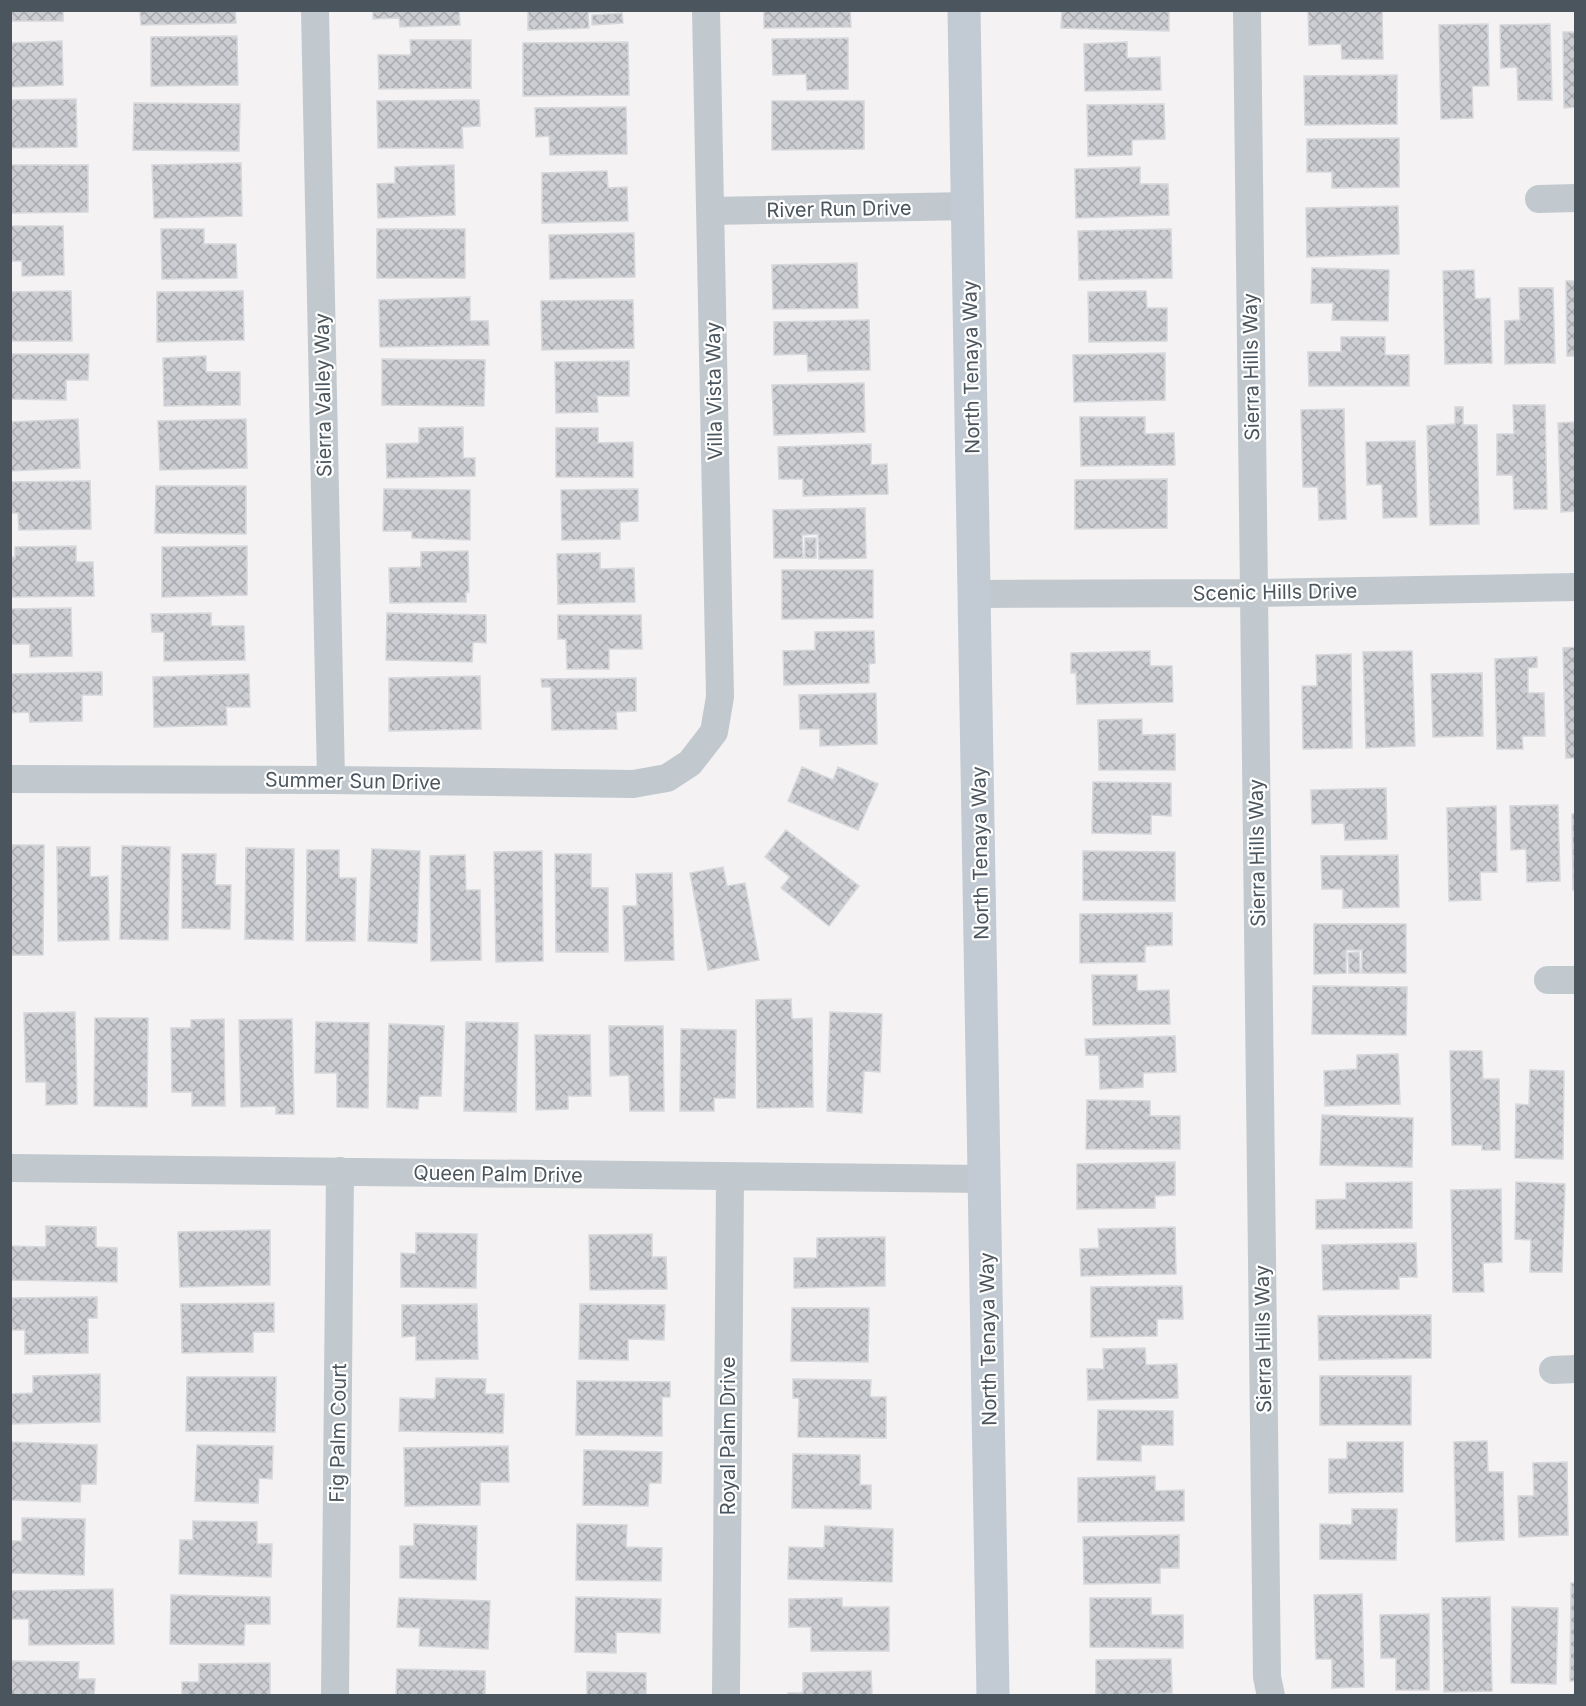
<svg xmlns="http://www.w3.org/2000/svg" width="1586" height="1706" font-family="Inter,sans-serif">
<defs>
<pattern id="building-cross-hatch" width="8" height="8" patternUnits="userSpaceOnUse" patternTransform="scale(1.5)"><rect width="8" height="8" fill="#ccced3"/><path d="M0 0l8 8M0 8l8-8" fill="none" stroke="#a8aaae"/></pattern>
</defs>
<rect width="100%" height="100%" fill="#f4f2f2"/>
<!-- building -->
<path fill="url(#building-cross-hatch)" stroke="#d6d8dc" stroke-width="1.5" d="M10,10H63V21H10Z
M235,10L236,23L141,25L140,11Z
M373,10H459L460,25L400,27L399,18L373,19Z
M528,10H624V11L588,12L589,28L528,30Z
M764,10H850L851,27L764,28Z
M1062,10H1169V31L1061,28Z
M1382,10L1383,59H1342L1341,44L1309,45L1308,11Z
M622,13L623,23L592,25V15Z
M1488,24L1489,86H1472L1473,118L1441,119L1439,25Z
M1550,24L1552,100H1518L1517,67L1501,68L1500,25Z
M1563,32H1576V107L1564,108Z
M237,36L238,85L151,86V37Z
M848,38V89L807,90L806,74L773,75L772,39Z
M410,40H471V88L379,89L378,55H411Z
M62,41L63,85L10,87V43Z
M628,42L629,95L523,96V43Z
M1127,42V58L1160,57L1161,90L1085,91L1084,44Z
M1397,75V124L1305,125L1304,76Z
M76,99L77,147L10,148V100Z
M479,100L480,126L462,127L463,148H378L377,101Z
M772,101H864V149L772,150Z
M134,103L240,104L239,151L133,150Z
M1164,104L1165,139L1132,140V155L1088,156L1087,105Z
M626,107L627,154L550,155L549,136L536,137L535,108Z
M1399,138V187L1332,188V172H1307V139Z
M241,163L242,216L154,218L152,165Z
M10,165H88V212L10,213Z
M454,165L455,215L378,218L377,184L395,183V167Z
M1140,167V184H1168L1169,215L1076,218L1075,169Z
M607,171L608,188L627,187L628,221L542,223V173Z
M1398,206L1399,254L1307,257L1306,208Z
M10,226H63L64,275L22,276V261H10Z
M161,229H204V244H236L237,278L162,279Z
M377,229H465V278H377Z
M1171,229L1172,278L1079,280L1078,231Z
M634,233L635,277L550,279L549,235Z
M857,263L858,308L773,309L772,265Z
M1312,268L1389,270L1388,321L1332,320L1333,303H1311Z
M1474,270L1475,299L1490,298L1492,363L1445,364L1443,271Z
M1566,281H1576V356H1567Z
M1519,288H1553L1555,363L1505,364V321L1520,320Z
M71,291L72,341H10V292Z
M243,291L244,340L157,342V292Z
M1146,291L1147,308H1167V341L1089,342L1088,292Z
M470,297V321H488L489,345L380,347L379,300Z
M633,300L634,348L542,350L541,301Z
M869,320L870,370L808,371L807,354L774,355V322Z
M1341,337H1385V355H1409V386H1309L1308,352H1341Z
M1165,353V400L1074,402L1073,355Z
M10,354H89L88,380H66V400L10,399Z
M206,356V372H240V405L164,406L163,358Z
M382,359L485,360L484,406L382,405Z
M629,361V396H597L598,412L556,413L555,362Z
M864,383L865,432L774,435L772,385Z
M1513,405H1545L1547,509H1514L1513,475H1497V434H1514Z
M1455,407H1463V425H1477L1479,524L1430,525L1427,426L1455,424Z
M1344,409L1346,519L1319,520L1318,487H1303L1301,410Z
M1080,417H1145V434L1174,433L1175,465L1081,466Z
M78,419L80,468L10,471V422Z
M246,419L247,468L160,470L158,421Z
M1576,422V511L1561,512L1558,423Z
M463,427V458H475V476L387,478L386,444L419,443V428Z
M556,428H598V443L633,442V477H556Z
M1415,441L1417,517L1383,518L1382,484L1367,485L1366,442Z
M871,444V465L887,464L888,494L803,496V479H779L778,447Z
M1167,479V528L1075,529V480Z
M90,481L91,529L19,530L18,513H10V482Z
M156,486H246V534L155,533Z
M384,489L470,490V540L412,538V531H383Z
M638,489V521L620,522V539L562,540L561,490Z
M865,508L866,558L819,559L818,534L802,535L803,558H774L773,510Z
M805,538H816V558H805Z
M76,546V562H93L94,596L10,597V557H15V547Z
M247,546V595L162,597V547Z
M468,551L469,592H466V602L390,603L389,568L421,567V552Z
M600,553V569L634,568L635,602L558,604L557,554Z
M782,570H873V618L782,619Z
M71,608L72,656L30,657V644H10V609Z
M211,613V626H244L245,660L164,661V632H152L151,614Z
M387,613L486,615V643L473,642L472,662L386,660Z
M558,615H641L642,649H609V669H567L566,639H558Z
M874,631L875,663L869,664V683L784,685L783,651L815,650V632Z
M1576,647V758H1566L1563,648Z
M1150,651V666H1172L1173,702L1077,704L1076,673H1071V653Z
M1412,651L1415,746L1366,748L1363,652Z
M1351,654L1352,748L1303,749L1302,686H1317L1316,655Z
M1537,657V667L1528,668V693H1544L1545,736H1522L1523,749H1497L1495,659Z
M102,672V695H82V721L30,722L29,712L10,713V674Z
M1482,673L1483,736L1433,737L1431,674Z
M249,674L250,707H226L227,725L154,727L153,677Z
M480,676L481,729L389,731V678Z
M636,678V711L616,712L617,729L552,730L551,687H542L541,679Z
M876,693L877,744L820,746V729H800L799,695Z
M1142,719V735L1175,734V770H1099L1098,720Z
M802,767L833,780L838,767L878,784L858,830L788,801Z
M1093,782L1171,783V816L1151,815V834L1092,833Z
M1386,788L1387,839L1345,840L1344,823L1312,824L1311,790Z
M1558,805L1560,881L1527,882L1526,849L1511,850L1510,806Z
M1496,806L1497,872H1480L1481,900L1449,901L1447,808Z
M1572,814H1576V890H1573Z
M786,830L859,886L829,926L781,888L790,877L765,857Z
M10,845H44L43,955H10Z
M122,846L170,847L168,940L120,939Z
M57,847H90V877L108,876L109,940L58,941Z
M246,848L294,849L293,940L245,939Z
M372,849L420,851L417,943L368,941Z
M307,850H339V878H356L355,941H306Z
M542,851L543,961L496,962L494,852Z
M1083,851L1175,852V901L1083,900Z
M182,854H216L215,885H231L230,929L182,928Z
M555,854H591V888H608V952H556Z
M465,855L466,890H480L481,960L431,961L430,856Z
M1398,855L1399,907L1343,908V889H1322L1321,856Z
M723,867L727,886L745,883L759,960L708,970L690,873Z
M672,873L674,960L625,961L623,906H637L636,874Z
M1172,913V945L1145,946V962L1080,963V914Z
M1314,924H1406V973H1362V950H1346V973L1314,974Z
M1359,952L1360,973H1349L1348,953Z
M1092,975H1137V991L1169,990L1170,1024L1093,1025Z
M1313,986L1407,987L1406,1035L1312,1034Z
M791,999L792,1019L812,1018L813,1107L757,1108L756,1000Z
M75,1012L77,1104L46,1105V1082H26L24,1013Z
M830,1012L882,1014L880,1072L864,1071L862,1113L827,1111Z
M95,1018H148L147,1107L94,1106Z
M224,1019L225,1106H192V1092H172L171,1028H191V1020Z
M292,1019L294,1114H276V1106L241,1107L239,1020Z
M316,1022L369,1023L368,1108L337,1107V1073H315Z
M466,1022L518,1023L516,1112L464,1111Z
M389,1024L444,1026L441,1096H419L418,1109L387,1107Z
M609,1026H663L664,1111H630L629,1075L610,1076Z
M681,1029L736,1030L735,1098H714V1111H680Z
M535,1035H590L591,1096H568V1109L536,1110Z
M1175,1036L1176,1072L1143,1073V1087L1100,1089L1099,1055H1086L1085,1039Z
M1450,1051H1482L1483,1079H1499L1500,1150H1482V1145H1452Z
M1398,1054L1400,1104L1325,1106L1324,1071L1357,1069V1055Z
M1530,1070L1564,1071L1563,1159L1515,1158L1516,1104L1529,1105Z
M1087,1100L1150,1101V1116H1180V1149H1086Z
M1322,1115L1413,1118L1412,1167L1320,1165Z
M1175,1162V1195L1155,1196V1208L1077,1209V1164Z
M1412,1182V1228L1316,1229V1200L1346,1199V1183Z
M1516,1182L1565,1184L1562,1272H1530L1531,1240L1515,1239Z
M1501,1189L1502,1262L1483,1263L1484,1292H1453L1451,1190Z
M46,1226L96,1227V1247L117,1248V1282L11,1280V1246L46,1247Z
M1175,1227L1176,1274L1081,1276L1080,1249L1099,1248L1098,1229Z
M270,1230V1285L180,1287L178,1232Z
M416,1233L477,1234L476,1288L401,1287V1253L416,1254Z
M652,1234V1257H666L667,1289L590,1290L589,1235Z
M885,1237V1286L794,1288V1258H817V1238Z
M1416,1243L1417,1277H1399V1289L1323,1290L1322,1245Z
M1182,1286L1183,1319H1157V1336L1091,1337V1287Z
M97,1297V1318H88V1353L25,1354V1330H11V1298Z
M274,1303V1332H253V1352L182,1353L181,1304Z
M477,1304L478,1359L416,1360V1336L402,1337V1305Z
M580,1304L665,1305L664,1340L628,1339V1360L579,1359Z
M792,1308H869L868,1362L791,1361Z
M1431,1315V1358L1319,1360L1318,1316Z
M1145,1348L1146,1365L1177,1364L1178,1398L1088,1400L1087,1369H1104L1103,1349Z
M100,1374V1422L10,1424V1394L33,1393V1376Z
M1320,1376H1411V1425H1320Z
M187,1377H276L275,1432L186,1431Z
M436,1378L486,1379L485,1394H504L503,1433L399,1431L400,1398L435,1399Z
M793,1379L871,1380L870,1397H886V1438L798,1437L799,1398H793Z
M577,1381L670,1382V1397H662V1436L576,1435Z
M1098,1410L1173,1411V1445H1141V1461L1097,1460Z
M1487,1441L1488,1472H1503L1504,1540L1456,1542L1454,1442Z
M11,1442L97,1445L96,1484H81L80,1502L10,1500Z
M1347,1442H1403V1492L1329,1493V1459H1347Z
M197,1445L273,1446L272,1479L259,1478L258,1503L195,1501Z
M508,1446L509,1482H480V1505L405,1506L404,1448Z
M584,1450L662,1452L661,1483H649L648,1506L583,1505Z
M793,1454L860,1455V1485H871V1509L792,1508Z
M1567,1462L1568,1535L1519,1537L1518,1496H1534L1533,1463Z
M1155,1476V1491L1184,1490V1521L1078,1522V1478Z
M1352,1509H1397L1396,1560L1320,1559V1524L1352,1525Z
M22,1518L85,1519L84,1575L10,1573V1541H22Z
M193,1521L257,1522V1544H272L271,1577L179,1574L180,1540H193Z
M414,1524L477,1526L476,1580L400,1578V1546H414Z
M577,1524L627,1525L626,1547L662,1548L661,1581L576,1580Z
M825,1526L893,1529L892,1582L788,1579L789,1547L824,1548Z
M1179,1535V1568H1160V1583L1084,1584L1083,1537Z
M1571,1583H1576V1681H1570Z
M113,1589L114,1644L29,1645V1619H10V1591Z
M1362,1594L1364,1687L1332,1688V1659H1316L1314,1595Z
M171,1595L270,1597V1624H245L244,1645L170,1644Z
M576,1597L661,1599L660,1633L616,1632V1653L575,1652Z
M1490,1597L1492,1691L1444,1692L1442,1598Z
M399,1598L490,1601L488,1649L419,1646L420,1628L397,1627Z
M842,1598V1607H889V1651H811V1627H789V1599Z
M1090,1598H1151V1615H1183V1648L1090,1647Z
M1512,1607L1558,1608L1556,1684L1511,1683Z
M1429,1614V1690H1396V1658H1381L1380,1615Z
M1171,1659L1172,1693L1140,1694V1696H1096V1660Z
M10,1661L79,1662L78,1679H95L94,1696H10Z
M270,1663V1696H182V1682H199V1664Z
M397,1669L485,1671V1696H396Z
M871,1671L872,1696H788V1693H803V1673Z
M587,1672L646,1673V1695L661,1696H587Z"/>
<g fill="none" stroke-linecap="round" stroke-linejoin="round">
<!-- street -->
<path stroke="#c1c9ce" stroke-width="28" d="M315,10L331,780
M1247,10L1267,1677L1271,1696
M1539,199L1576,198
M710,211L968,206
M975,594L1254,593L1576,587
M10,779L331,780L633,784L667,778L690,763L714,732L720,697L706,10
M1548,980H1576
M10,1168L985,1179
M1553,1370L1576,1369
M335,1696L340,1171
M726,1696L730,1177"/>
<!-- secondary -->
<path stroke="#c2cad3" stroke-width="33" d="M964,10L993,1696"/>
</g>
<g text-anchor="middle" stroke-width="4.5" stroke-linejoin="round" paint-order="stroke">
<!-- street labels -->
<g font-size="20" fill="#4b555d" stroke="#fff">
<text transform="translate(839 209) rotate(-1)" y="7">River Run Drive</text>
<text transform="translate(971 367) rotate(-91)" y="7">North Tenaya Way</text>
<text transform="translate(1251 367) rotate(-91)" y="7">Sierra Hills Way</text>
<text transform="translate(714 391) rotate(-91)" y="7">Villa Vista Way</text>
<text transform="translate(323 395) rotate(-91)" y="7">Sierra Valley Way</text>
<text transform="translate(1275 592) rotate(-1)" y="7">Scenic Hills Drive</text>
<text transform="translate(353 781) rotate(1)" y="7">Summer Sun Drive</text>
<text transform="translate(980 853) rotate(-91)" y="7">North Tenaya Way</text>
<text transform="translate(1257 853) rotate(-91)" y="7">Sierra Hills Way</text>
<text transform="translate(498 1174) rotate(1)" y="7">Queen Palm Drive</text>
<text transform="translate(988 1339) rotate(-91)" y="7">North Tenaya Way</text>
<text transform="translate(1263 1339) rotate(-91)" y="7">Sierra Hills Way</text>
<text transform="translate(338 1433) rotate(-89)" y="7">Fig Palm Court</text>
<text transform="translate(728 1436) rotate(-90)" y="7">Royal Palm Drive</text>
</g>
</g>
<!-- border -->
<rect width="1586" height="1706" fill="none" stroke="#4b555d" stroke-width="24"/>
</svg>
